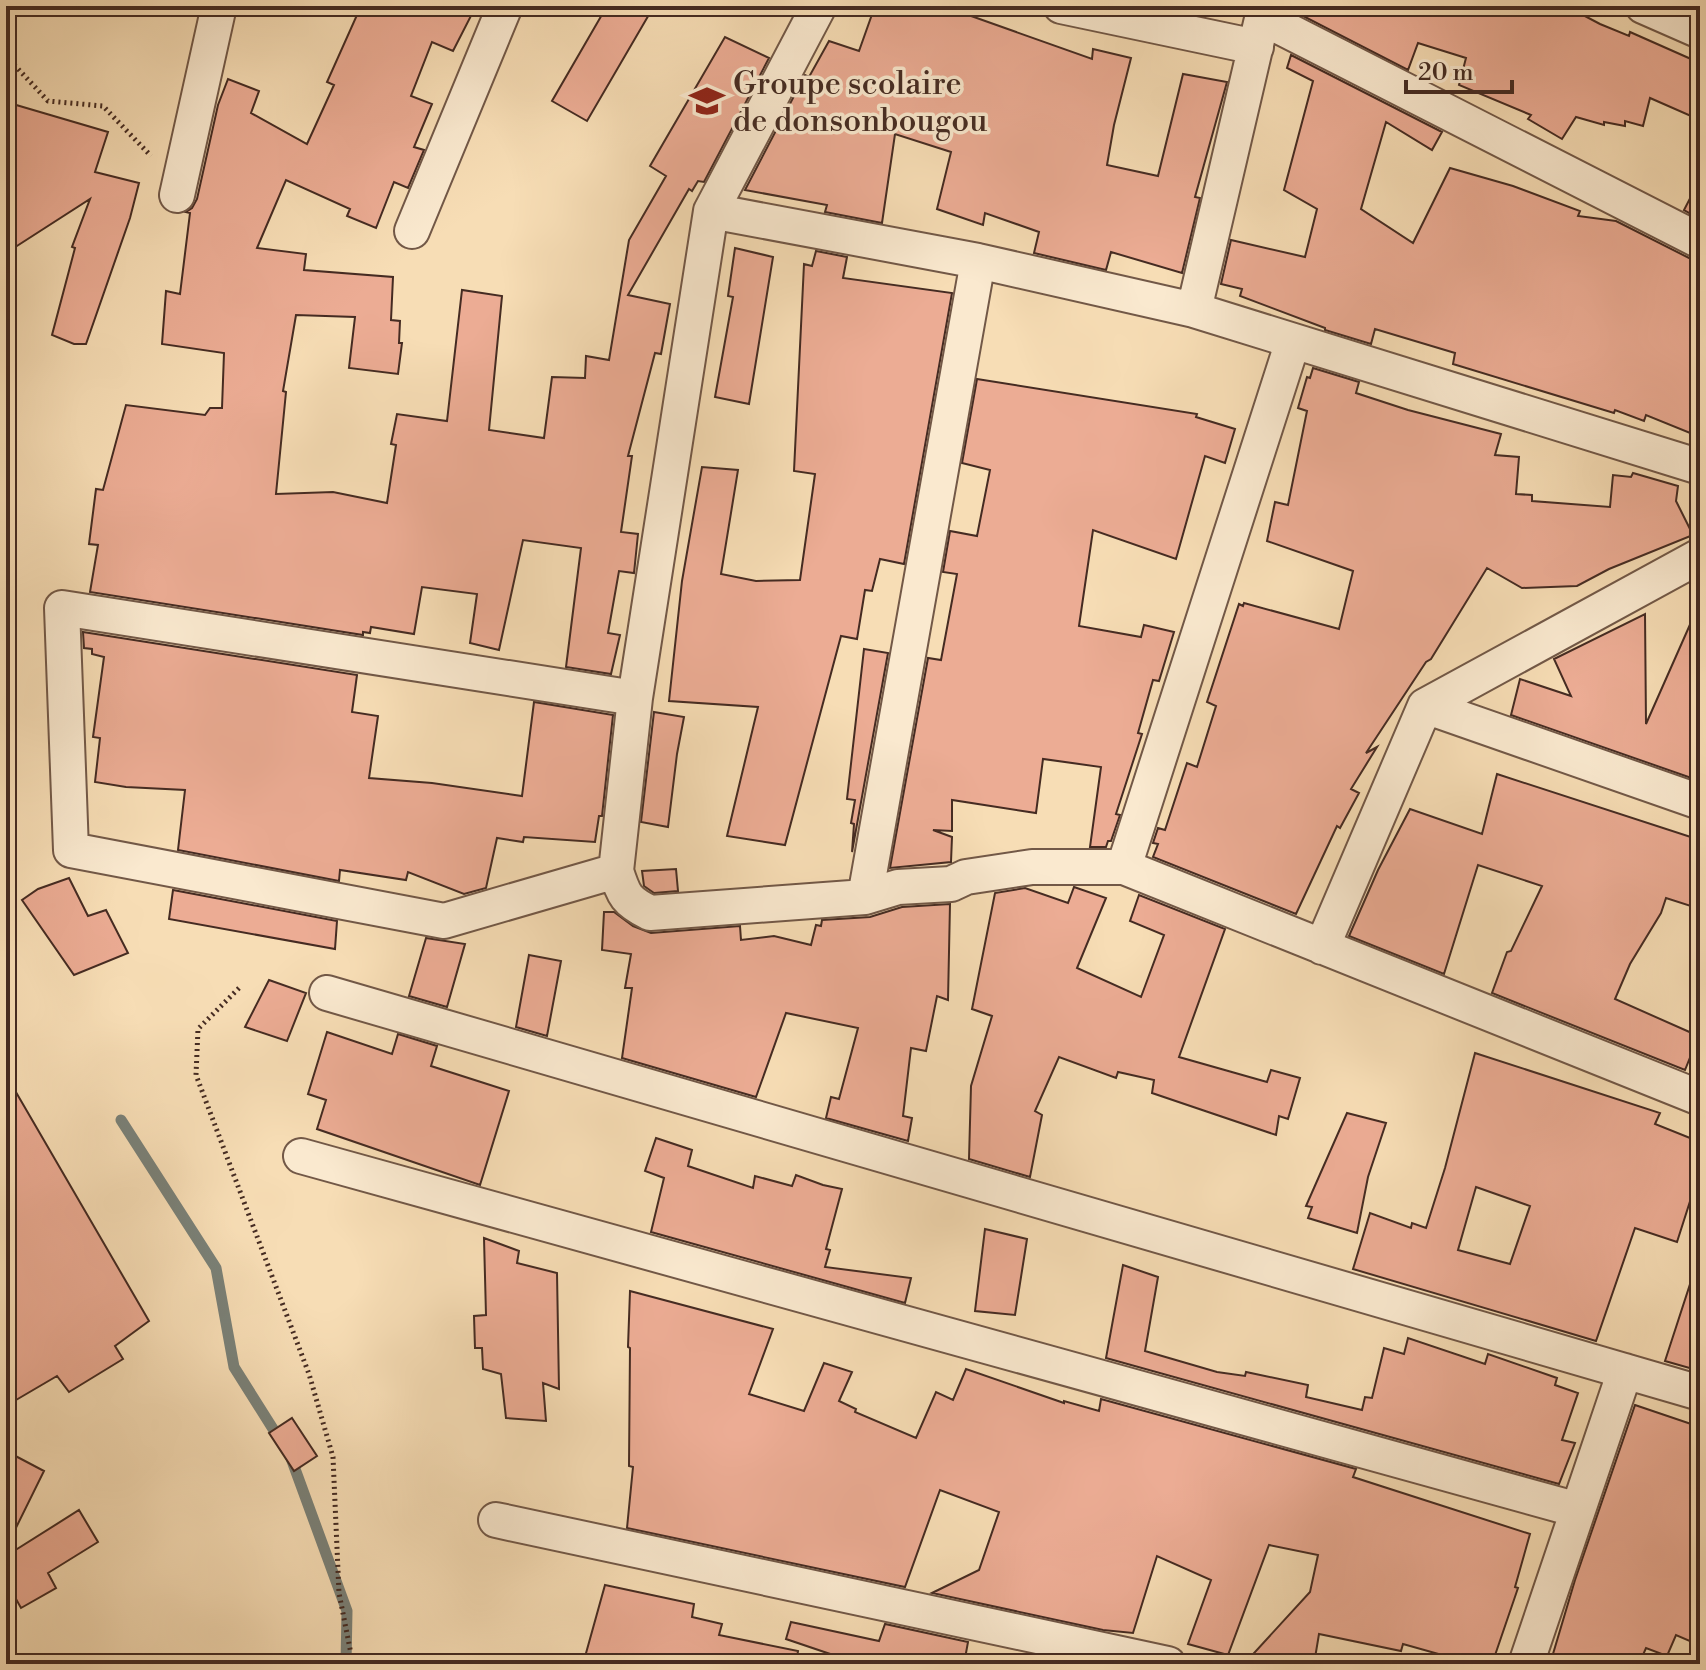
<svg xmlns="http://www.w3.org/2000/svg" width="1706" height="1670" font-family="'Libre Bodoni',serif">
<rect width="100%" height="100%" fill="#f7ddb5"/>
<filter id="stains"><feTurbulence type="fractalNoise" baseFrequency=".0025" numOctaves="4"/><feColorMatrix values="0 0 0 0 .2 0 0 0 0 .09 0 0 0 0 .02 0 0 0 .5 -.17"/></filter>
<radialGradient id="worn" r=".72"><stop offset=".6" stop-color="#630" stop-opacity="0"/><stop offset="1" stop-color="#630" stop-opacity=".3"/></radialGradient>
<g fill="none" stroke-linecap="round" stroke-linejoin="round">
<!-- stream -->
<path stroke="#7a8178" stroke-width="11" d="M121,1120L216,1268L234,1367L280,1440
M291,1458L347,1611L346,1664"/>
</g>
<!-- building -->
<path fill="#ecac94" stroke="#452b22" stroke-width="2" fill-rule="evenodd" d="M361,6H476L453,51L432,42L411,96L432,104L414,147L424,150L408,188L394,182L376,228L347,216L350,209L286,180L257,248L306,254L304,270L393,277L391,320L400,321L399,343H402L398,374L349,368L355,317L296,315L283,391L286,392L276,494L333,492L387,503L396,445L391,444L397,414L447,421L462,290L502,296L489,430L544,438L552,377L585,378L586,356L609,360L629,240L666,176L650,166L725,37L769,58L704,182L698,181L692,191L689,189L628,295L670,304L661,354L655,353L628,456H632L621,532L638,534L634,573L619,571L608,633L620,635L611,674L566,667L581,548L523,540L499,650L470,643L477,594L422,587L414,634L371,627L370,633L363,632V635L90,592L98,545L89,544L96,489L103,490L126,405L205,415L210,408H222L224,353L162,344L166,291L180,294L190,213L186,212L192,208L197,199L218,105L228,79L259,91L251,113L307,144L334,85L327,82Z
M607,6H654L587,121L552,101Z
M875,6H943L1092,59L1093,49L1131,58L1114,125L1107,165L1158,176L1183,74L1227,82L1195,197L1200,198L1182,273L1111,252L1106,270L1034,253L1039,232L985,213L983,225L937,209L951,152L895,134L882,223L825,212L827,205L745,190L805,75L809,77L829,41L859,51Z
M1304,6H1566L1600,24L1629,36L1630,32L1700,63V120L1650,98L1643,126L1625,121V126L1604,122V125L1576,117L1562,139L1528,119L1531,115L1459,85L1466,58L1418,43L1408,70L1301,15Z
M1291,55L1442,132L1432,150L1386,122L1361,209L1413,243L1450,168L1513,186L1580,211L1578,216L1616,221L1691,259L1700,261V437L1646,415L1644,421L1615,410L1614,413L1453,364L1455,353L1375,329L1371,344L1325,330V328L1240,296L1242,289L1221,284L1231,240L1305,257L1317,209L1284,190L1313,81L1287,68Z
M6,102L108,132L95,172L139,183L130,218L86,344H74L52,335L75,248L72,247L90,199L6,253Z
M1700,179V219L1684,210Z
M735,248L773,257L749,404L715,397L733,297L728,296Z
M816,251L847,257L843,278L952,293L904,564L880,559L872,591L865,590L857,639L841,636L785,845L727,836L758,707L669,701L682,581L702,467L738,470L721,574L756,581L800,580L815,474L794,471L804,264L812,266Z
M1313,368L1359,382L1356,393L1408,410L1501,434L1495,455L1519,457L1516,494L1532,495V501L1610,507L1613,475L1631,477L1633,473L1678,486L1676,501L1693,535L1609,569L1577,586L1522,588L1487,568L1431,659L1426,662L1366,753L1377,747L1351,789L1359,793L1340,828L1337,826L1296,914L1153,857L1158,844L1153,843L1158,828L1165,830L1187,763L1197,767L1216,706L1207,702L1239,604L1243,606L1244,603L1339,629L1353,571L1267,541L1275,502L1288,505L1307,411L1298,408L1307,377L1310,378Z
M977,379L1197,414L1196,417L1235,429L1225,463L1205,456L1176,559L1093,530L1079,626L1141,637L1144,625L1174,632L1159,681L1153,680L1138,733L1142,734L1116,814L1120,815L1111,841H1108L1106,847H1090L1101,767L1043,759L1036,813L952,800V831L933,830L952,837L951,862L890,868L928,658L941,660L957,574L943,572L950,531L977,536L990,470L962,463Z
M1700,602V781L1511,715L1520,679L1571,696L1554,659L1645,614L1646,724Z
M83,632L357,675L352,712L378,716L369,778L432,783L522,796L534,702L613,715L602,816H599L595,842L524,837L523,842L497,838L486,888L464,894L408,872L406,880L340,870L339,881L178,850L185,790L126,787L95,782L100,738L93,737L104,657L92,654V649L84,648Z
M864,649L888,653L852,852L854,824L851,823L855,800L847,799Z
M654,712L684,717L677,754L668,827L641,822Z
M1497,774L1700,840V909L1666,898L1661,913L1630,964L1615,999L1694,1034L1691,1038L1697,1040L1685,1070L1492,993L1507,952L1511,951L1542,886L1478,865L1444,974L1349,936L1378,870L1410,809L1482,834Z
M676,869L678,891L654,893L644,886L642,871Z
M69,878L88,916L106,910L128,953L74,975L22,900L38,889Z
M1074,887L1106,898L1077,968L1141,997L1164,935L1130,921L1139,895L1225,929L1179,1057L1267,1082L1271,1070L1300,1078L1288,1119L1279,1116L1276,1135L1152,1093L1154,1080L1118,1072L1116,1078L1059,1057L1035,1111L1042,1115L1030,1177L969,1159L971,1086L992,1016L972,1009L995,893L1025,888L1068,903Z
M173,890L337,921L335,949L169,919Z
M950,904L948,1000L937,996L926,1051L911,1048L903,1116L912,1118L908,1141L826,1118L831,1097L839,1099L858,1028L786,1013L756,1097L622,1058L632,988H625L631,954L602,950L604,912H614L633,926L651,933L740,926L741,940L774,936L811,945L816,925L821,926L822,920L870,917L902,907Z
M426,938L465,944L447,1007L409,996Z
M529,955L561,961L547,1036L516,1027Z
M269,980L306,993L287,1041L245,1027Z
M327,1032L392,1054L398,1034L437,1046L431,1066L509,1091L480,1185L317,1129L326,1100L308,1094Z
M1475,1053L1660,1113L1655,1124L1700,1142V1170L1677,1242L1635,1228L1596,1341L1353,1269L1370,1213L1411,1228L1412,1223L1426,1228L1445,1168ZM1476,1187L1530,1206L1510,1264L1458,1250Z
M6,1075L149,1321L115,1346L123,1359L69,1392L57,1376L16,1400L6,1385Z
M1347,1113L1386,1123L1368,1177L1357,1233L1308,1218L1312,1207L1306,1206Z
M656,1138L692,1150L688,1166L753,1188L755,1176L792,1186L796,1175L823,1185L842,1189L826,1249L830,1250L825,1267L911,1278L905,1303L651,1232L664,1178L645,1171Z
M985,1229L1027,1239L1015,1315L975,1311Z
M484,1238L519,1251L517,1263L557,1273L559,1389L543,1383L546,1421L506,1418L501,1374L483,1369L482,1348H475L474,1316L486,1315Z
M1123,1265L1158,1277L1145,1351L1217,1372L1245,1376L1246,1372L1308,1385L1306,1397L1362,1410L1365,1397L1372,1398L1384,1348L1404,1354L1408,1338L1485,1364L1488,1354L1557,1378L1555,1385L1578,1393L1562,1440L1575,1443L1559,1484L1106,1358Z
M1694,1272L1700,1273V1371L1665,1361Z
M630,1291L773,1329L749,1394L804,1411L824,1363L852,1372L839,1401L856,1409L855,1412L916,1438L936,1392L953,1400L966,1369L1064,1403V1401L1099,1411L1101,1399L1356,1469L1353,1477L1530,1534L1515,1587L1518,1588L1492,1664H1474L1403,1644L1401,1651L1319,1634L1314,1664H1244L1310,1592L1318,1555L1269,1545L1228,1655L1188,1644L1211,1580L1157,1556L1133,1633L1103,1630L932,1593L979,1570L999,1512L940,1490L905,1587L627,1528L633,1467L629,1466L630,1348L628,1347Z
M1635,1405L1700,1427V1624L1692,1642L1676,1635L1667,1656L1646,1648L1639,1664H1550L1575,1580Z
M292,1418L317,1456L294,1471L269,1433Z
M6,1451L44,1471L6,1548Z
M79,1510L98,1542L48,1573L56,1588L21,1608L6,1581V1556Z
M605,1585L694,1604L692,1617L722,1624L719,1635L798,1651L796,1664H583Z
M791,1622L879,1641L885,1624L968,1642L964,1664H844L845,1659L786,1639Z"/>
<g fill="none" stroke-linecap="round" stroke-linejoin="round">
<!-- minor casing -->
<g stroke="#725847" stroke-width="38">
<path id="minor" d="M819,6L711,211L635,698L616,871C624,896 626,901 650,913L865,897L898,887L951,884L966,877L1032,867H1124L1700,1098
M1061,6L1256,47
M1643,6L1700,31
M1263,18L1700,241
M177,195L219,6
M711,211L978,261L1194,310L1700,467
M412,231L505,6
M1194,310L1265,6
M1425,706L1700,802
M1124,867L1293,341
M616,871L444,921L71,850L62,608L635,698
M865,897L978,261
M1322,947L1425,706L1700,556
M327,993L1700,1393
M301,1156L1578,1510
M496,1520L1168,1664
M1526,1664L1625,1371"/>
</g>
<!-- path -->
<path stroke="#452b22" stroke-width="5" stroke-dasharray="2 4" stroke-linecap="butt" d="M6,56L48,101L103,106L151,156
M239,988L198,1029L196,1075L309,1374L333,1457L339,1593L353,1664"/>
<!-- minor -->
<use href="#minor" stroke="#fae9cf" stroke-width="34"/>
</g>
<!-- icons -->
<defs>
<g id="school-bare" transform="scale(2.76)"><path d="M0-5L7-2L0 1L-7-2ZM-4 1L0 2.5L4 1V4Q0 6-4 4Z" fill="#8f2418" stroke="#fae9cf" stroke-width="2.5" paint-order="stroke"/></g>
</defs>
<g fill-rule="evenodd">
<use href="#school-bare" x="707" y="101"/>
</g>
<g text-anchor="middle" stroke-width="7" stroke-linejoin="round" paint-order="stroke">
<!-- poi labels -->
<g font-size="32" fill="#452b22" stroke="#fae9cf" text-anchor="start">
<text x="733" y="94">Groupe scolaire<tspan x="733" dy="37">de donsonbougou</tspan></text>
</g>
</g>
<!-- margin -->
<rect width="1706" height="1670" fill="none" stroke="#f7ddb5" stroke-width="32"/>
<rect x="8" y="8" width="1690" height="1654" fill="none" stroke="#452b22" stroke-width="4"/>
<rect x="16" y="16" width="1674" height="1638" fill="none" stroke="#452b22" stroke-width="2"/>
<!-- scale -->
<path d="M1406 80v12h106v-12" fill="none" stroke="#452b22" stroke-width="4"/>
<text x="1418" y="80" font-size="24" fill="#452b22" stroke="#fae9cf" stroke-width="6" paint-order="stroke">20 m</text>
<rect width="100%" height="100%" filter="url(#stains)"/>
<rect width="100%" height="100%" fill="url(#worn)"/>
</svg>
